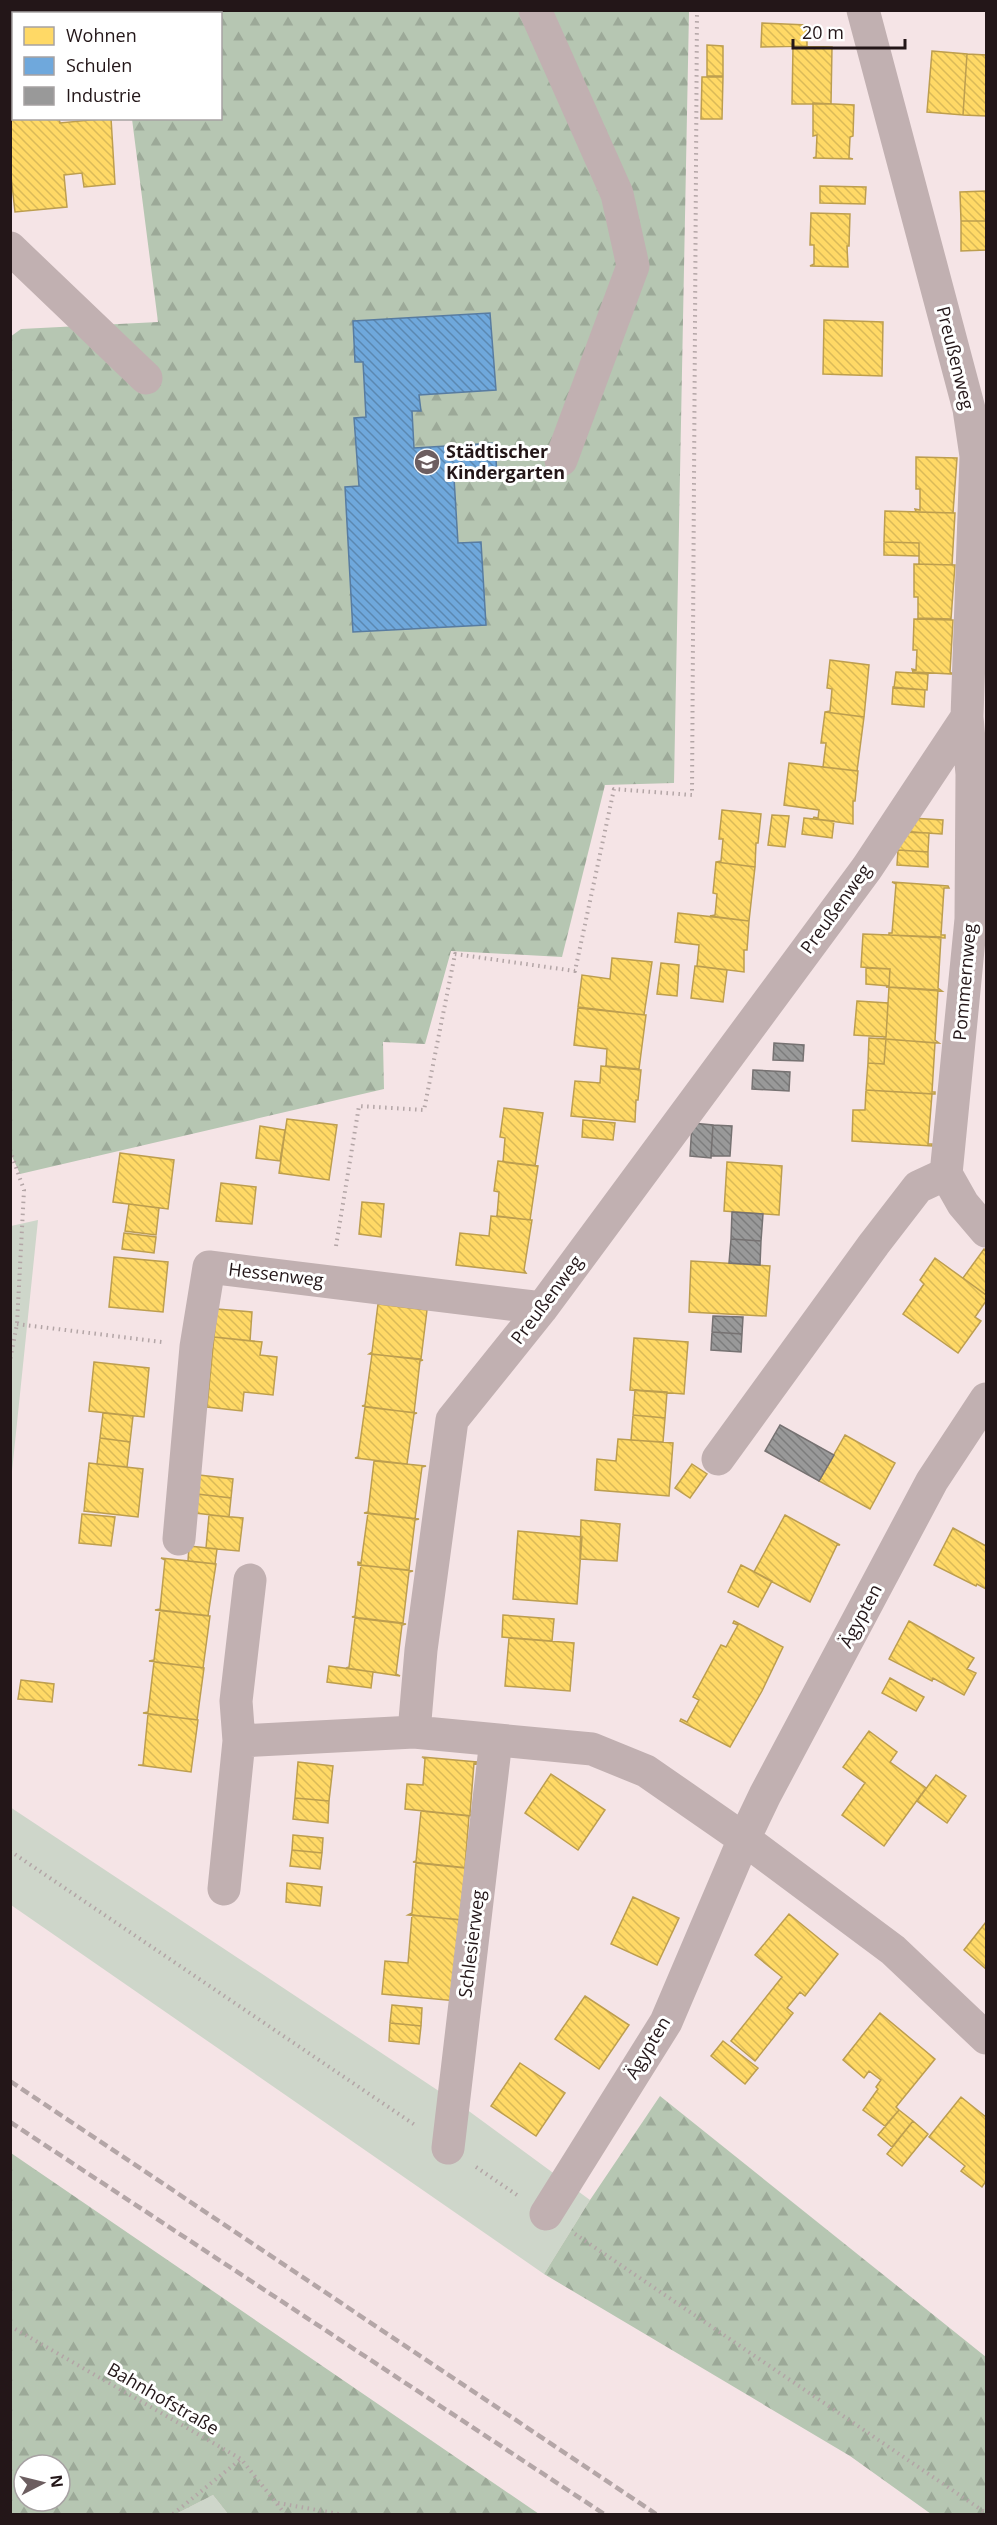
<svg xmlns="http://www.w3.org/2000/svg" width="997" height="2525" font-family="'Open Sans',sans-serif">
<defs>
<pattern id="forest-firs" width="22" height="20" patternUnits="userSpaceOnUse" patternTransform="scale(1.5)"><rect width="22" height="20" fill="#b6c6b2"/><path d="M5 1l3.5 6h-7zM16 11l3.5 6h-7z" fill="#9ca998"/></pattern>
<pattern id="homes-back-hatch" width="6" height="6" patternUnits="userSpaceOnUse" patternTransform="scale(1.5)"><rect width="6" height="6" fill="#ffd966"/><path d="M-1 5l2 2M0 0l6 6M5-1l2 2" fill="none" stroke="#daba58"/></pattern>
<pattern id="schools-back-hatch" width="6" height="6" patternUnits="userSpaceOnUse" patternTransform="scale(1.5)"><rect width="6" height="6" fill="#6fa8dc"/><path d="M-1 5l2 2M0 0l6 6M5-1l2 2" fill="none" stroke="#5b88b1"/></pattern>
<pattern id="industry-back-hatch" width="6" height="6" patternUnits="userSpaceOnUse" patternTransform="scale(1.5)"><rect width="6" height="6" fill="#999"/><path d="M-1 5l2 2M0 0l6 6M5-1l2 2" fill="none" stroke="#7c7c7c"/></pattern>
</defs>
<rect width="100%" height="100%" fill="#f5e4e6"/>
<!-- green -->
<path fill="#ced6ca" d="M38,1220L11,1481V1226Z
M10,1807L466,2109L590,2200L544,2274L11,1905Z
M213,2495L228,2514H176Z"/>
<!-- forest -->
<path fill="url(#forest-firs)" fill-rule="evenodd" d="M117,11H689L674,783L605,785L562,957L451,951L425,1044L383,1042L384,1089L20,1174L10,1152V337L21,329L158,322L132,119L220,118V14H118Z
M660,2096L986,2357V2514H931L850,2456L544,2274L590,2200Z
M10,2154L11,2153L539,2514H228L213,2495L176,2514H11ZM24,2465H60V2501H24Z"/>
<!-- homes -->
<path fill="url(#homes-back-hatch)" stroke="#bd9e4f" stroke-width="1.5" d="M762,23L807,25V46L761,47Z
M707,45L723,46V76H707Z
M793,46L832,47L831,104H792Z
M932,51L967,54L963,115L927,112Z
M967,54L986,55V116L963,115Z
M702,77H723L722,119H701Z
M813,103L854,105L853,136L850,137L849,158L853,159L813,158L816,157L817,135L813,136Z
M10,112H14V118H59L60,123L111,118L115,184L84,187L82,173L64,175L67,207L15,212L10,167Z
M820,186L866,187L865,204L820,203Z
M986,191V221H961L960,192Z
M811,213L850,214L849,246H847L848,267L810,266L814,264V245H810Z
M961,221H986V250L961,251Z
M824,320L883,322L882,376L823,374Z
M916,457L957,458L953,513L916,512L915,509L920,510V489H916Z
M885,511L955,513L952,565L919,564V543L884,542Z
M884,542L919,543V556L884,555Z
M914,564L955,565L951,619L918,618V597H914Z
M914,619L953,620L950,672L953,674L913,672L912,669L916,670L917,650H913Z
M830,660L869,665L864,717L825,712L830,711L832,689L827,688Z
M896,672L928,674L927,690L894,688Z
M893,687L925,690L924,707L892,704Z
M825,712L864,717L857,771L823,767L826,743H821Z
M789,763L858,771L855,801H853V824L813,819L814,817L818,818L819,810L784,805Z
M722,810L761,814L758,843H756L755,867L716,862L721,861L723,839H719Z
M772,815L789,816L785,847L768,845Z
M804,818L834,821L832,838L802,834Z
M911,818L943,820L942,834L910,832Z
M899,832L929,833L928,852L898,850Z
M898,850L928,852V867L897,865Z
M716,862L755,867L749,921L710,916L715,915L717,894L713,893Z
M892,882L948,886L949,888H944L941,935H945V938L889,935V933H892L896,884Z
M678,913L749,921L747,950H744V972L697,966L699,945L675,942Z
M863,934L941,937L938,988L942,991L886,987L889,986L890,969L861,967Z
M612,958L652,962L644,1015L578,1007L582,975L610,979Z
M661,963L679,965L677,996L657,994Z
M695,966L727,970L723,1002L691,998Z
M866,968L890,969L889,986L866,984Z
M889,987L938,990L935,1040L939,1043L883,1039L886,1037Z
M857,1001L888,1003L886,1037L854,1035Z
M578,1008L646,1015L639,1069L606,1066L607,1049L574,1045Z
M869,1038L886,1039L884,1064L868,1063Z
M886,1039L935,1043L932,1092H935V1094L866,1090L868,1063L884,1064Z
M601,1066L641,1070L638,1100H636L635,1122L571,1116L575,1081L600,1083Z
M866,1090L932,1094L928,1144H932V1146L852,1141L853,1110H865Z
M504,1108L543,1113L535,1166L503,1162L505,1138L500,1137Z
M287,1119L337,1125L329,1180L279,1173Z
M583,1120L615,1123L613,1140L582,1137Z
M260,1126L285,1130L280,1161L256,1158Z
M120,1153L174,1160L168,1209L113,1202Z
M498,1161L538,1166L530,1220L497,1216L499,1192L494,1191Z
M727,1162L782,1166L779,1215L724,1211Z
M221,1183L256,1187L252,1224L216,1221Z
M362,1202L384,1204L381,1237L359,1234Z
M129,1204L159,1208L156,1235L125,1231Z
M491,1216L532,1220L524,1270L526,1273L456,1265L460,1233L489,1236Z
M124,1233L156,1237L154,1253L122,1249Z
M984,1249L986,1252V1295L963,1278Z
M114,1257L168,1262L163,1312L109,1307Z
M935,1258L986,1295V1301L975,1317L981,1321L958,1353L903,1314L924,1284L920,1280Z
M691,1261L770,1266L766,1316L689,1312Z
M378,1304L427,1310L421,1359L369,1354L372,1352Z
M217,1309L252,1312L250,1341L214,1337Z
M214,1337L262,1342L260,1355L277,1357L273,1395L244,1392L242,1411L207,1407Z
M634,1338L688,1342L684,1394L630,1390Z
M372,1354L423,1360L420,1361L414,1413L362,1406L365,1405Z
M94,1362L149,1368L144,1417L89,1411Z
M635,1390L667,1392L665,1418L633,1415Z
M365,1407L417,1413L414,1414L407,1464L355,1458L358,1457Z
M103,1413L133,1416L130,1442L100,1438Z
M633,1415L665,1418L663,1442L631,1440Z
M845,1435L895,1463L870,1509L819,1481Z
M100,1438L130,1442L127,1467L97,1464Z
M618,1439L673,1443L669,1496L595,1490L597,1459L616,1461Z
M374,1461L426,1466L422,1467L415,1519L364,1513L368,1512Z
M89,1463L143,1469L138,1517L84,1511Z
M692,1464L707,1474L690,1498L675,1488Z
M199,1475L233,1479L231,1498L197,1494Z
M197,1494L231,1498L229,1517L195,1513Z
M368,1513L419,1519L415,1520L409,1570L358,1565V1562L361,1563Z
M82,1514L115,1517L111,1546L79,1543Z
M209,1515L243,1518L239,1551L206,1548Z
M785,1515L840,1545H837L810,1602L754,1572Z
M581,1520L620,1524L617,1561L580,1559Z
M953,1528L986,1546V1589L977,1584L976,1586L934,1565Z
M518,1531L582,1537L577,1604L513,1599Z
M189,1546L217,1549L215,1564L188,1561Z
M161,1558L216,1564L208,1616L155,1610L160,1609L165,1560Z
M361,1565L413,1571L409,1572L403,1623L352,1617L355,1616Z
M741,1565L772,1581L758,1607L728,1592Z
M160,1610L210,1616L203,1668L149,1661L154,1660Z
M503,1615L554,1619L552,1641L502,1637Z
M355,1618L406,1624L402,1625L396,1674L400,1676L346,1668L349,1667Z
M734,1621L783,1647L762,1691L730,1747L680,1721L681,1719L687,1722L699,1700L693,1697L721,1645L726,1647L738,1625L733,1623Z
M909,1621L974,1658L967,1669L976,1673L964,1695L933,1678L932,1681L889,1659Z
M509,1638L574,1643L570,1691L505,1686Z
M154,1662L204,1668L197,1720L143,1713L148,1712Z
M329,1666L373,1672L371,1688L327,1682Z
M890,1678L924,1697L916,1711L882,1693Z
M21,1680L54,1684L52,1702L18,1699Z
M148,1714L198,1720L191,1772L138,1765H143Z
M869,1731L897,1752L890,1762L926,1788L884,1846L842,1815L865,1783L843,1767Z
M422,1757L477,1762V1764L474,1763L470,1814L473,1816L405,1809L407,1784L423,1785L425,1759Z
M298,1762L333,1766L329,1801L295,1798Z
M551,1774L605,1810L578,1850L525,1813Z
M936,1775L966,1796L947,1823L917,1801Z
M295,1798L329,1801L328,1823L293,1819Z
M421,1811L469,1816L465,1866L468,1868L413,1862L416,1861Z
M293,1835L323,1838L322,1853L292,1850Z
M292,1850L322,1853L320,1869L290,1866Z
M416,1863L465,1868L464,1920L408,1915L412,1913Z
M287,1883L322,1887L320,1906L286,1902Z
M633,1897L679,1918L657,1965L611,1944Z
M789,1914L838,1954L805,1996L800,1992L787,2008L793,2013L755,2061L731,2041L782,1977L755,1955Z
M412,1915L461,1920L457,2001L382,1994L385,1961L408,1963Z
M986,1922V1969L964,1950Z
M585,1996L629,2025L599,2069L555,2039Z
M392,2005L422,2008L421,2026L390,2023Z
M880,2013L935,2059L896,2107L899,2110L885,2126L863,2110L878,2089L876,2087L881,2080L869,2071L864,2078L843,2060Z
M390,2023L421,2026L419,2044L389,2041Z
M723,2041L758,2068L745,2084L711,2056Z
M520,2063L565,2093L536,2136L491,2106Z
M961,2097L986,2117V2181L982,2187L961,2171L965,2166L929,2137Z
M899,2110L913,2121L892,2147L878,2135Z
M913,2121L928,2134L902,2166L887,2154Z"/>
<!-- schools -->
<path fill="url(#schools-back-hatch)" stroke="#587ca1" stroke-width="1.5" d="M490,313L496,390L419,395L421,411H412L414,448L495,443L497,475L454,478L458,543L481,542L486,625L353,632L345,487L359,486L354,418L366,417L363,362H355L353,321Z"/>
<!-- industry -->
<path fill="url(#industry-back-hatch)" stroke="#767272" stroke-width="1.5" d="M774,1043L804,1045L803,1061L773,1060Z
M753,1070L790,1072L789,1091L752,1089Z
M692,1123L713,1125L711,1158L690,1156Z
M713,1125L732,1126L730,1156H711Z
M732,1212L763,1214L761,1241L731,1239Z
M731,1239L761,1241L760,1265L729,1263Z
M713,1316L743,1317L742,1334L712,1332Z
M712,1332L742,1334L741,1352L711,1350Z
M780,1425L834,1455L819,1481L765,1451Z"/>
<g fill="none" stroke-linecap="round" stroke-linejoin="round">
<!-- path -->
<path stroke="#b3a5a6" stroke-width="4" stroke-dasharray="1.5 4.5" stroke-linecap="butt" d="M10,1150L24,1190L17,1324L10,1360
M336,1246L359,1106L424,1110L455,954L575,971L614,789L692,795L697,10
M17,1324L162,1342
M10,1851L415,2125
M476,2167L517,2195
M575,2234L986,2513
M10,2326L241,2459L285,2514
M278,2503L339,2514
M173,2514L241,2459"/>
<!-- minor -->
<path stroke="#c1b0b1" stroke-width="33" d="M535,10L617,194L633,266L561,460
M863,10L969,409L976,456L967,717L972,774L971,919L946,1174L963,1204L986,1231
M10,248L146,378
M718,1459L874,1244L918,1187L946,1174
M179,1539L196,1347L209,1267L542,1308
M414,1732L421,1650L452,1420L542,1308L867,868L967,717
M239,1741L414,1732L592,1749L646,1771L744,1839L893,1950L986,2038
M224,1889L239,1741L236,1701L250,1580
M448,2148L496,1740
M546,2214L666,2022L744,1839L765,1795L932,1481L986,1399"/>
<!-- rail -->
<path stroke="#b4a6a7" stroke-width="4.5" stroke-dasharray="9 4.5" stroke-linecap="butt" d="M10,2081L656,2514
M10,2122L604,2514"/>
</g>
<!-- icons -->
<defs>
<g id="school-disc" transform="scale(1.35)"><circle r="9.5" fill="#6c5e60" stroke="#fff"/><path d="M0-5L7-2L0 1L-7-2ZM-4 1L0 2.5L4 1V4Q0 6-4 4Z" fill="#fff"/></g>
</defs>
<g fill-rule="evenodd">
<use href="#school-disc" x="427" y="462"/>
</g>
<g text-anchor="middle" stroke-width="6" stroke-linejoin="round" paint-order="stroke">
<!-- street labels -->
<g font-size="18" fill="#231618" stroke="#fff">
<text transform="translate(955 358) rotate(76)" y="6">Preußenweg</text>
<text transform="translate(836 909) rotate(-54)" y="6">Preußenweg</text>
<text transform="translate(965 982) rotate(-85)" y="6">Pommernweg</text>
<text transform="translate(276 1275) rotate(7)" y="6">Hessenweg</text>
<text transform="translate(547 1300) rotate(-53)" y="6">Preußenweg</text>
<text transform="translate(861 1616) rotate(-62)" y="6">Ägypten</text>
<text transform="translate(472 1944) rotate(-83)" y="6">Schlesierweg</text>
<text transform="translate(648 2048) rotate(-59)" y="6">Ägypten</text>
<text transform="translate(163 2399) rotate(30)" y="6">Bahnhofstraße</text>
</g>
<!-- poi labels -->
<g font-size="18" font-weight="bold" fill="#231618" stroke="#fff" text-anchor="start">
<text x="446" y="458">Städtischer<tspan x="446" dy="21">Kindergarten</tspan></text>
</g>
</g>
<!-- border -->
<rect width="997" height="2525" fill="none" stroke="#231618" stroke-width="24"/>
<!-- legend -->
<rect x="12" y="12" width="210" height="108" fill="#ffffff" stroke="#a7a2a3" stroke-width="1.5"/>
<rect x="24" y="27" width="30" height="18" fill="#ffd966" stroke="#a7a2a3" stroke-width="1.5"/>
<text x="66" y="42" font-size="18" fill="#231618">Wohnen</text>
<rect x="24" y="57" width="30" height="18" fill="#6fa8dc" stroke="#a7a2a3" stroke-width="1.5"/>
<text x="66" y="72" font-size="18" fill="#231618">Schulen</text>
<rect x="24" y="87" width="30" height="18" fill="#999999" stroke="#a7a2a3" stroke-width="1.5"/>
<text x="66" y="102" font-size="18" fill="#231618">Industrie</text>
<!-- north arrow -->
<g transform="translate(42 2483) rotate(83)"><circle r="28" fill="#ffffff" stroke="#a7a2a3" stroke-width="1.5"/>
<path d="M0-4.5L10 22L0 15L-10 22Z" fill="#6c5e60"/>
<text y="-9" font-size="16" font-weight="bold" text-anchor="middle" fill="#231618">N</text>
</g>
<!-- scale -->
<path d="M793 39v9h112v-9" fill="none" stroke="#231618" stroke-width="3"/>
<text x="802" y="39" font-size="18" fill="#231618" stroke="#ffffff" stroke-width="4.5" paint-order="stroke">20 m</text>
</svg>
